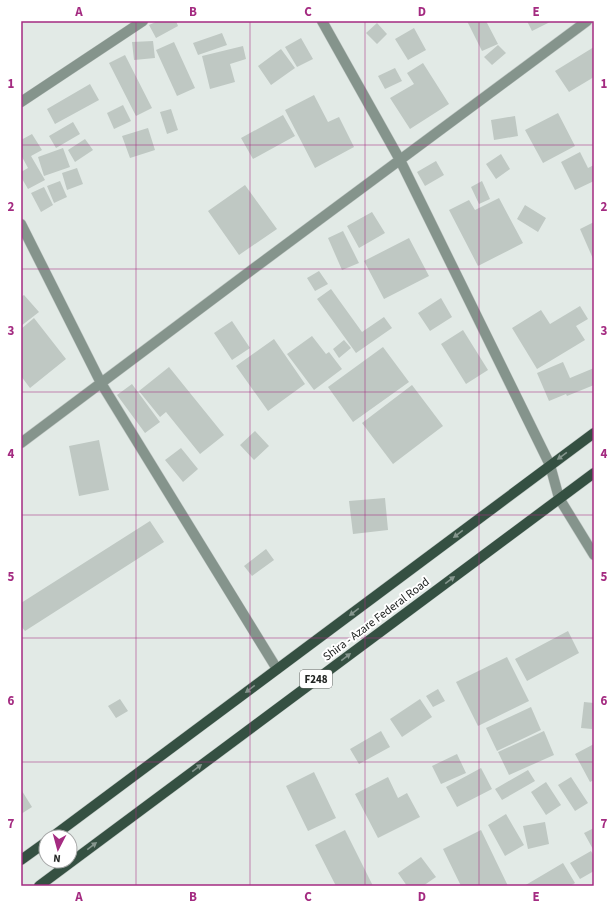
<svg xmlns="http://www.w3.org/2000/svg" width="615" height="907" font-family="'Source Sans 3',sans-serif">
<rect width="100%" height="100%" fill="#e2eae6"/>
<!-- building -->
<path fill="#bfc8c3" d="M158,21H176L178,26L156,38L149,25Z
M467,21H486L498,44L482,51Z
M527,21H552L532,31Z
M377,23L387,34L377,44L366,33Z
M414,28L426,50L408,60L395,39Z
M222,33L227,45L198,55L193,43Z
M301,38L313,59L297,67L285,47Z
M153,41L155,58L134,60L132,42Z
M174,42L195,88L177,96L156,50Z
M498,45L506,53L492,65L484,57Z
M243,46L246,59L230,64L235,82L210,89L202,56Z
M594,47V77L569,92L555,71Z
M281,49L295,68L271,85L258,66Z
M125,55L152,108L136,116L109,63Z
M423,63L449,104L410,129L390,98L414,84L407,73Z
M395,68L402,81L385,89L378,76Z
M90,84L99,100L55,124L47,109Z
M314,95L328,122L339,117L354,147L315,168L285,110Z
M123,105L131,121L114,129L107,113Z
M171,109L178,130L167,134L160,112Z
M558,113L575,146L543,163L525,130Z
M283,115L295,136L253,159L241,138Z
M515,116L518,136L494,140L491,120Z
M73,122L80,134L56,148L49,136Z
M148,128L155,150L130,158L122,136Z
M32,134L42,150L31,156L45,180L28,189L21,177V172L28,168L21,155V140Z
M85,139L93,150L75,162L68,150Z
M63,148L70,167L44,176L38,157Z
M580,152L588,168L594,165V181L575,190L561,162Z
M501,154L510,169L496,179L486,164Z
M436,161L444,175L425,186L417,172Z
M77,168L83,184L67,190L62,173Z
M60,181L67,197L54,203L47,186Z
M482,181L490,199L479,204L471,187Z
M245,185L277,229L239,255L208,211Z
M44,187L53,205L41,212L31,193Z
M499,198L523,243L478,266L449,210L469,200L475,210Z
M525,205L546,218L538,232L517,219Z
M372,212L385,233L359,248L347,226Z
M594,222V261L580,229Z
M343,231L359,263L342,270L328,238Z
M409,238L429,276L384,299L364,261Z
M319,271L328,284L315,291L307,278Z
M331,289L362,332L384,317L392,328L356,353L317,299Z
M24,295L39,312L21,326V297Z
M441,298L452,317L430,331L418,313Z
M580,306L588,319L576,326L585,340L537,369L512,328L541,310L550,324Z
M34,318L66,359L30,388L21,376V329Z
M232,321L250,348L232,360L214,333Z
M463,330L488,370L466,384L441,344Z
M312,336L326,354L329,352L342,369L314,390L287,354Z
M274,339L305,384L268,411L236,366Z
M344,340L351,348L339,358L333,349Z
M383,347L409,382L353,422L328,387Z
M563,362L570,378L594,368V385L567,396L566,394L549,401L537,373Z
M169,367L224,435L200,454L166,412L160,417L139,391Z
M132,384L160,422L145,433L117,395Z
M412,385L443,426L393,464L362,423Z
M255,431L269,446L254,460L240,445Z
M99,440L109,490L79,496L69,446Z
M181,448L198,469L183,482L165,460Z
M385,498L388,530L353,534L349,501Z
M150,521L164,542L25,631L21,626V603Z
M266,549L274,560L252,576L244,566Z
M568,631L579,653L527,681L515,659Z
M507,657L529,701L478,726L456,682Z
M438,689L445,701L433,707L426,696Z
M120,699L128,711L116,718L108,706Z
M420,699L432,717L402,737L390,719Z
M584,702L594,703L592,729L581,728Z
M531,707L541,730L497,751L486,728Z
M381,731L390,747L359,764L350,749Z
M544,731L554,755L509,775L498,752Z
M594,744V780L590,782L575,754Z
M457,754L466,773L441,784L432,766Z
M481,768L492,789L457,807L446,787Z
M528,770L535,781L502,800L495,789Z
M314,772L336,818L308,831L286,786Z
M388,777L398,798L407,793L420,817L378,838L355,794Z
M571,777L588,803L575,811L558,785Z
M546,782L561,805L546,815L531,792Z
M22,791L32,807L21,814V792Z
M506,814L524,845L505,856L488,825Z
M545,822L549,844L528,849L523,826Z
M594,828V851L584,833Z
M345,830L373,886H336L315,845Z
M481,830L508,886H461L443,849Z
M591,851L594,856V871L580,879L570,863Z
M421,857L436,877L423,886H407L398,873Z
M563,863L575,883L570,886H524Z"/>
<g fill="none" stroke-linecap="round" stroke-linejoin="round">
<!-- street casing -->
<g stroke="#bfc6c3" stroke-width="11">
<path id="street" d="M322,21L400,160L550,465L559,498L594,555
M21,102L143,21
M21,224L101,383L277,669
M21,443L257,266L587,21"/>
</g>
<!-- primary casing -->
<g stroke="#bfc6c3" stroke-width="11">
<path id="primary" d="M52,837L594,433
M21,860L46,842
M39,886L594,473"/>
</g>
<!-- street -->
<use href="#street" stroke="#85948c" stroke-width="10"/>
<!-- primary -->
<use href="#primary" stroke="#355042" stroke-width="10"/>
</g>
<!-- one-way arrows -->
<defs><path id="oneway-solid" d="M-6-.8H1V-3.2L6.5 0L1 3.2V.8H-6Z"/></defs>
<g fill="#86968e">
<use href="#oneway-solid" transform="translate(562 456) rotate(144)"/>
<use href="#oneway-solid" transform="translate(458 534) rotate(143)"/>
<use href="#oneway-solid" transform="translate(450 580) rotate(-37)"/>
<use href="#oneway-solid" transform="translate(354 612) rotate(143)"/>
<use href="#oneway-solid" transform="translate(346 657) rotate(-37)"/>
<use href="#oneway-solid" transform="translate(250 689) rotate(143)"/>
<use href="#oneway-solid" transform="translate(197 768) rotate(-37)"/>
<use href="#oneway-solid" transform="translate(92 846) rotate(-37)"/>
</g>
<!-- grid -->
<path fill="none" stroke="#a42b81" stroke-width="1" stroke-opacity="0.55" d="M136,21V886M250,21V886M365,21V886M479,21V886M21,145H594M21,269H594M21,392H594M21,515H594M21,638H594M21,762H594"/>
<g text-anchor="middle" stroke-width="4" stroke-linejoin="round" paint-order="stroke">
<!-- shield labels -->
<rect fill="#fff" stroke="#646664" stroke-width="1" x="300" y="670" width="32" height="18" rx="3"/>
<g font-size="11" font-weight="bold" fill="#212422">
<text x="316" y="683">F248</text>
</g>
<!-- street labels -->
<g font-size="12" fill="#212422" stroke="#fff">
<text transform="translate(376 619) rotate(-37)" y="4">Shira - Azare Federal Road</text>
</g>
</g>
<!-- border -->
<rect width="615" height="907" fill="none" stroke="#ffffff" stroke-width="44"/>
<!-- north arrow -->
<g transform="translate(58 849) rotate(186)"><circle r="19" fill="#ffffff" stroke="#a6a7a7"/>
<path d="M0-3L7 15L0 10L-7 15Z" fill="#a42b81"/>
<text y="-6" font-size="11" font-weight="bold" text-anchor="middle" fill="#212422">N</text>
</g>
<rect x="22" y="22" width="571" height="863" fill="none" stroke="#a42b81" stroke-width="1.5"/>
<g font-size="13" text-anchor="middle" font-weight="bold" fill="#a42b81">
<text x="79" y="16">A</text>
<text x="193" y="16">B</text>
<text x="308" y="16">C</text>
<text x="422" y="16">D</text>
<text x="536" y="16">E</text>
<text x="11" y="88">1</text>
<text x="604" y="88">1</text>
<text x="11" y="211">2</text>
<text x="604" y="211">2</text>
<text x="11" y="335">3</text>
<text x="604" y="335">3</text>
<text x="11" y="458">4</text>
<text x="604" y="458">4</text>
<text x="11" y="581">5</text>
<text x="604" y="581">5</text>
<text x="11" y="705">6</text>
<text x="604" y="705">6</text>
<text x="11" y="828">7</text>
<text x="604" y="828">7</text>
<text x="79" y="901">A</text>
<text x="193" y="901">B</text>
<text x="308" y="901">C</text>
<text x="422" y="901">D</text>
<text x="536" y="901">E</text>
</g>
</svg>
